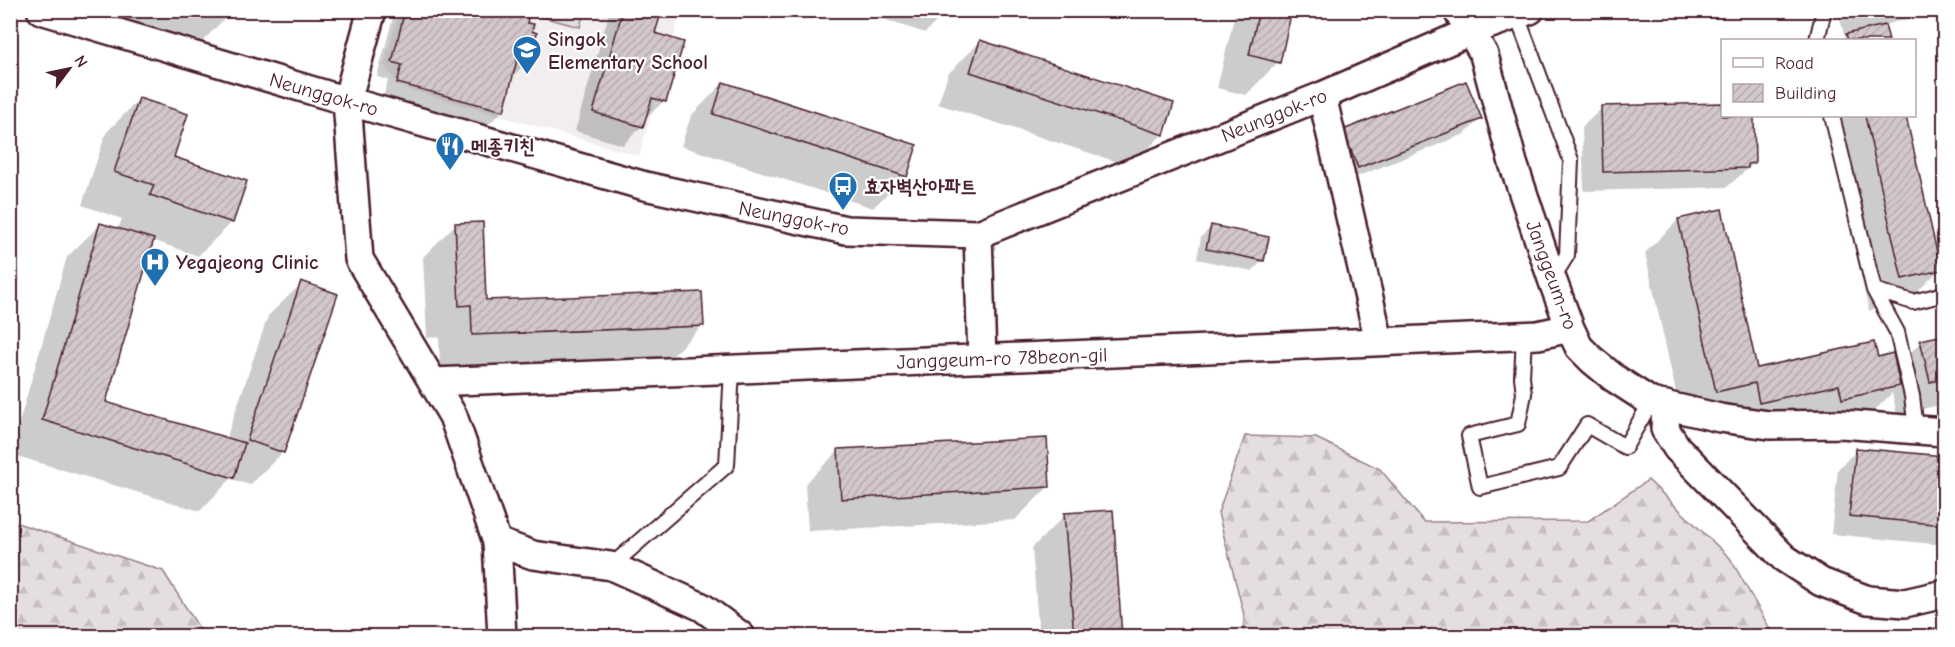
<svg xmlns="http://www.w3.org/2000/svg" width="1955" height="647" font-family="'Comic Neue','Poor Story',sans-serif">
<defs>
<pattern id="forest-firs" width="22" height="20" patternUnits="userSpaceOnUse" patternTransform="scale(1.5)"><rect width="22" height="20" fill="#e5dee0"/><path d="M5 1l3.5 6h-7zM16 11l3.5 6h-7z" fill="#c6bec0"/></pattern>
<pattern id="building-hatch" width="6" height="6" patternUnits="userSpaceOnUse" patternTransform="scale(1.5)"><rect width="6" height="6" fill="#d2c7cb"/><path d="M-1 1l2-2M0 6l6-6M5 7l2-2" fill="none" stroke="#b6aaae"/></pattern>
</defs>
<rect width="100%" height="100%" fill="#fff"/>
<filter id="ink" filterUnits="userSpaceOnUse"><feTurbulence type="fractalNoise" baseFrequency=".0167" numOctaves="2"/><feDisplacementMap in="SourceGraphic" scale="12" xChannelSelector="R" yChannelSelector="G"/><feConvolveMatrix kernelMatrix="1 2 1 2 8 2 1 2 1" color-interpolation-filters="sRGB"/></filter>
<g filter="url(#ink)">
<!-- built -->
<path fill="#f2eeef" d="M399,11H681L639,156L400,87L384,65Z"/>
<!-- forest -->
<path fill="url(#forest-firs)" stroke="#987e86" stroke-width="1.5" d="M1245,436L1316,438L1380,469L1424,522L1588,521L1648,480L1730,558L1774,636H1243L1244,615L1218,513Z
M11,521L163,571L204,636H11Z"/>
<!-- garden -->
<path fill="#e5dee0" stroke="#987e86" stroke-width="1.5" d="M519,11L584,10V11L580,27Z"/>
<!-- shadow -->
<path fill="#0003" d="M77,10H230L228,15L196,48Z
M395,10H494L527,62L512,77L503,110L488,125L383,98L388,80L377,77Z
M610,10H677L673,15L660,11L654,34L664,101L644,120L642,126L623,145L575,131Z
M856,10H948L925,33Z
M1236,10H1290L1278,62L1246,95L1217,88Z
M1838,10H1940L1884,25L1887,40H1842L1849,33L1844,35Z
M981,41L1163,134L1130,166L938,104L948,74Z
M723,83L905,176L873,208L681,146L691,116Z
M139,99L172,158L245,182L231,223L198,256L152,240L104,403L226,439L268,316L302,283L283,452L250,485L231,479L200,511L10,454L67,257L101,224L118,229L122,219L82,205L106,133Z
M1722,105V116H1753L1754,163L1727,187L1584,191L1582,127L1602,108Z
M1825,116H1904L1939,270L1906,303L1869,311Z
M1480,119L1465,134L1343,182L1344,131Z
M1678,220L1756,369L1877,358L1895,368L1921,342L1944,336V404L1897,415L1892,393L1866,419L1806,418L1726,435L1722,416L1683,424L1645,253Z
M456,224L484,301L702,326L670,358L440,367L439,337L427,338L423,257Z
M1212,226L1263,260L1252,271L1197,259L1201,237Z
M1857,450L1944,458V545L1831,534L1838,469Z
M838,451L1048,487L1015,520L808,531L805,484Z
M1111,511L1121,636H1039L1032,548L1065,515Z"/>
<!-- building -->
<path fill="url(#building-hatch)" stroke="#4a1f2b" stroke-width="1.5" d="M211,10H231L229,16Z
M405,10H500L528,18L527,23L534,24L532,31L537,33L529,63L517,60L504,111L397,83L402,65L392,62Z
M623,10H662L655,33L684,42L666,102L652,98L643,127L593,112Z
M1259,10H1292L1280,63L1249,55Z
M1885,25L1889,40H1848L1846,34Z
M980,40L1174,103L1164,135L970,72Z
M1466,81L1482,119L1358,168L1343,130Z
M723,82L917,145L907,177L713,114Z
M139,98L188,114L174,157L247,181L233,223L150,195L154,185L114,172Z
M1722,103V116H1754L1755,163L1748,164V168L1603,172L1601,106Z
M1865,116H1906L1941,270L1902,279Z
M1722,209L1757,368L1874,342L1878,357L1893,353L1900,386L1842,399L1839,385L1759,403L1755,383L1716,392L1678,219Z
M483,222L486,300L702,292L704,326L472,335L471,305L459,306L455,223Z
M100,223L154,239L106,402L245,443L234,478L42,420Z
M1211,225L1269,237L1264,261L1206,249Z
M301,281L338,294L284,453L247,440Z
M1944,335V379L1930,382L1920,340Z
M1047,438L1050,487L841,499L838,449Z
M1856,448L1944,456V525L1849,516Z
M1113,510L1122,636H1074L1064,513Z"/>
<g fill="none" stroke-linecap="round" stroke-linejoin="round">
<!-- service casing -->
<g stroke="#4a1f2b" stroke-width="18">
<path id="service" d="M1517,16L1571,160L1567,255L1552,279
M1817,40L1824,10
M1832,116L1874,290L1897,332L1912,396L1916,429
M1874,290L1913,302L1944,294
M1524,336L1522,377L1524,394L1518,424L1469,436L1480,487L1559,468L1587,425L1625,447L1651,402
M611,566L727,465L732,369"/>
</g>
<!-- minor casing -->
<g stroke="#4a1f2b" stroke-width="32">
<path id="minor" d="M41,10L347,101L645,186L846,230L978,234L1322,96L1471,31L1530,10
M372,10L347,101L359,259L453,416L497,542L502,636
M1457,10L1471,31L1484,55L1513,163L1552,279L1570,328L1579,347L1592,360L1614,378L1651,402L1720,418L1769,425L1841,424L1944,432
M1322,96L1379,341
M978,234L982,359
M433,382L1538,335L1570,328
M1666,405L1665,429L1677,448L1784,558L1821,582L1868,600L1905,603L1944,594
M497,542L533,555L611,566L702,607L741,636"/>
</g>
<!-- service -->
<use href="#service" stroke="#fff" stroke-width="14"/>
<!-- minor -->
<use href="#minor" stroke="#fff" stroke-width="27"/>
</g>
</g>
<!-- icons -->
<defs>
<g id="school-pin" transform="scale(1.5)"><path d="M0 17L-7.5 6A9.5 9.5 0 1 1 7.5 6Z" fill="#1f6fb2" stroke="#fff"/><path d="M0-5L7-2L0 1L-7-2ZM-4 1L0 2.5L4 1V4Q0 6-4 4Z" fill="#fff"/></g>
<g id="restaurant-pin" transform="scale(1.5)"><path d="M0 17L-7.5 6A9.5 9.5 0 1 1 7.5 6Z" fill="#1f6fb2" stroke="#fff"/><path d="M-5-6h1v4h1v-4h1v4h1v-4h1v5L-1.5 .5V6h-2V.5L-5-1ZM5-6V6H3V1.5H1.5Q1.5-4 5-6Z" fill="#fff"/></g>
<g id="bus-pin" transform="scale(1.5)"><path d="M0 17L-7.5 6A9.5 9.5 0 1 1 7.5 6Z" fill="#1f6fb2" stroke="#fff"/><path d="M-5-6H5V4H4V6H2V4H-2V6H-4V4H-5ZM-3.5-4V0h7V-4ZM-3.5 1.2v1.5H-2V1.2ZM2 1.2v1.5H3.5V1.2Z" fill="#fff"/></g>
<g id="hospital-pin" transform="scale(1.5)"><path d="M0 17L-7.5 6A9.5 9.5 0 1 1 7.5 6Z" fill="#1f6fb2" stroke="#fff"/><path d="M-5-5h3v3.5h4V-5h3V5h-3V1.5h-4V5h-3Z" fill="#fff"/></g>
</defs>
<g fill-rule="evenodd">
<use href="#school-pin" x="527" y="50"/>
<use href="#restaurant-pin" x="450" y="146"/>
<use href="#bus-pin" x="843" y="186"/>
<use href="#hospital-pin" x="155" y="262"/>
</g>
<g text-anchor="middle" stroke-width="4.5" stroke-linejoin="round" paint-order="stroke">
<!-- poi labels -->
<g font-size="20" font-weight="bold" fill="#4a1f2b" stroke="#fff" text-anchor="start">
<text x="548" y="46">Singok<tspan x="548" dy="23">Elementary School</tspan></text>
<text x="471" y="153">메종키친</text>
<text x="864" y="193">효자벽산아파트</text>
<text x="176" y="269">Yegajeong Clinic</text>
</g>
<!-- street labels -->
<g font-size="20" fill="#4a1f2b" stroke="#fff">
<text transform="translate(324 94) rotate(16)" y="7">Neunggok-ro</text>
<text transform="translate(1274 115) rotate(-22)" y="7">Neunggok-ro</text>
<text transform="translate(794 218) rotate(11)" y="7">Neunggok-ro</text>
<text transform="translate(1552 275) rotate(70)" y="7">Janggeum-ro</text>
<text transform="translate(1002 358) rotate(-2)" y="7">Janggeum-ro 78beon-gil</text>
</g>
</g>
<!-- margin -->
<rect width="1955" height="647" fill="none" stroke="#fff" stroke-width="36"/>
<rect x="18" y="18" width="1919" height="611" fill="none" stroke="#4a1f2b" stroke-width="2" filter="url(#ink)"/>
<!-- legend -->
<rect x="1721" y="39" width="195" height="78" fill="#ffffff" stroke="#b7a5aa" stroke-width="1.5"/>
<rect x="1733" y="58" width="30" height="9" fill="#ffffff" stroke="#b7a5aa" stroke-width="1.5"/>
<text x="1775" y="69" font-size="18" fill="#4a1f2b">Road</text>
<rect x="1733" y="84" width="30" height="18" fill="url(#building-hatch)" stroke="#b7a5aa" stroke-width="1.5"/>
<text x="1775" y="99" font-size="18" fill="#4a1f2b">Building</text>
<!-- north arrow -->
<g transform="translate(69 69) rotate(58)" stroke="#ffffff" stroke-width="4.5" paint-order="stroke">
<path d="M0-4.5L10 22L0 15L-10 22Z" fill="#4a1f2b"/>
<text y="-9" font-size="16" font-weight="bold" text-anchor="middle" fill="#4a1f2b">N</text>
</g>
</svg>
